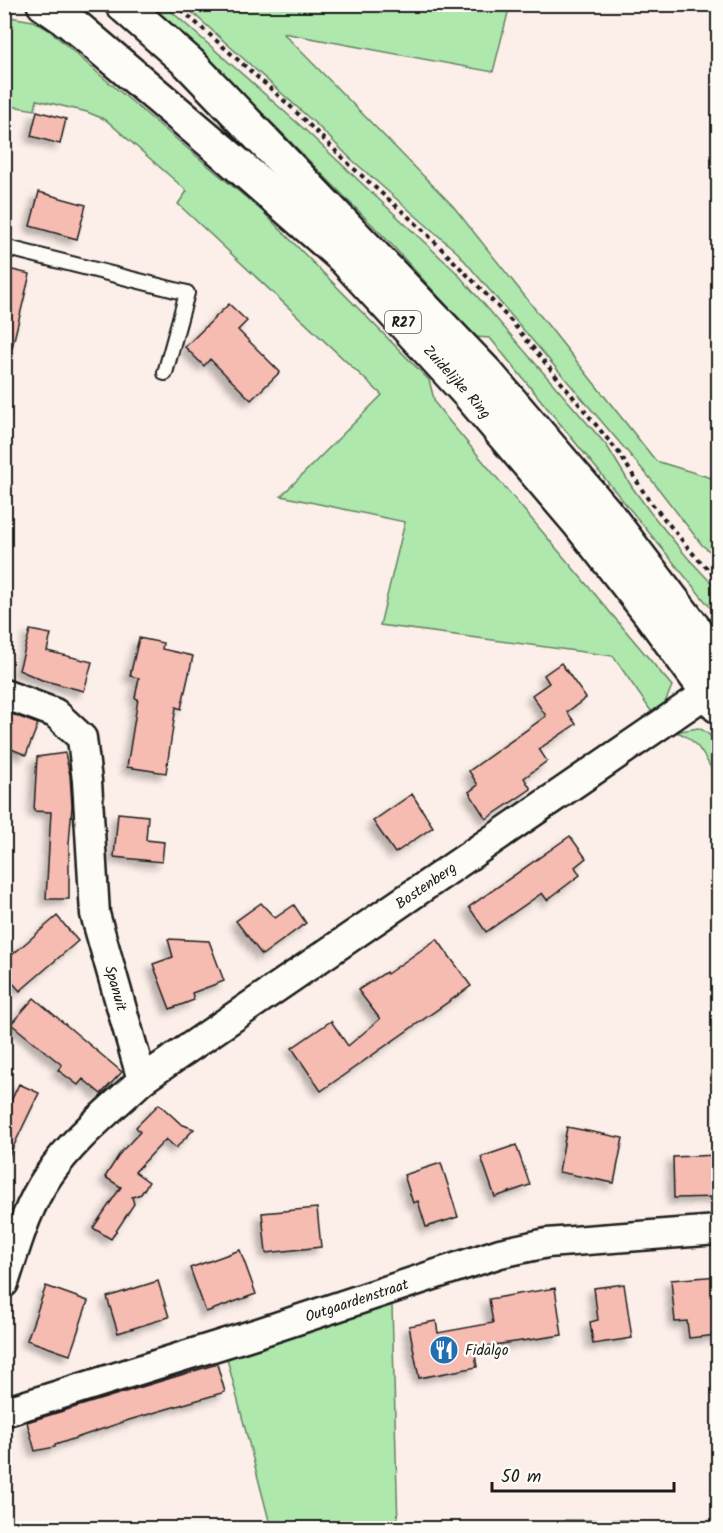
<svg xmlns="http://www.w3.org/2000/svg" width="723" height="1533" font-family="Kalam,sans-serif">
<defs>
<filter id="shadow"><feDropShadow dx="-5.5" dy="5.5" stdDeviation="3" flood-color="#0004"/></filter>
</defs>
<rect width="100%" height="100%" fill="#fcefe9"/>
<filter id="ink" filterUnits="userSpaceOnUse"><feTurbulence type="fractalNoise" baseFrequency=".0167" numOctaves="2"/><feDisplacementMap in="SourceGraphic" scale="12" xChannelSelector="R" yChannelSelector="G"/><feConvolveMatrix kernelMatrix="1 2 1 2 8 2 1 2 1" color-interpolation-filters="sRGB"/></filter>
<g filter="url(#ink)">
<!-- green -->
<path fill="#aee8ac" stroke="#658264" stroke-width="1.5" d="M136,5H164L303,128L456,272L607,446L632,487L650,512L687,557L718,590V617L490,338L475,337L391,244L274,125Z
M184,5H510L493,72L283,33L453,206L656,461L718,480V558L702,545L654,483L458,253L351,159L318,126Z
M4,16L33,21L49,30L99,74L262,211L429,380L435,403L450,422L672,686L664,705L653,714L613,656L380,625L405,522L281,496L382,395L178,204L187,191L106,120L87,112L37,100L35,110L5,105Z
M698,728C722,737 718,759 718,781C708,763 697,736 675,732Z
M392,1305L398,1528H271L226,1355Z
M565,1520H626L659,1528H566Z"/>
<!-- building -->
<path fill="#f6bcb2" stroke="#1c1c1c" stroke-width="1.5" filter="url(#shadow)" d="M37,111L66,119L60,144L31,136Z
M39,192L86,205L77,239L30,226Z
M4,268L30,274L12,348L4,347Z
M229,304L247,321L238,330L280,372L251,400L210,359L204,366L185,347Z
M30,630L51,634L47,651L92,662L84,691L42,680L19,670Z
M139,638L163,643L162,649L193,656L181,709L176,707L166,773L127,767L138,699L135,698L139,678L130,676Z
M561,663L586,698L567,712L576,724L539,749L547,761L524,778L531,789L486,819L469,792L478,785L469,771L546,716L532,695L549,683L544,675Z
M9,713L38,724L26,755L4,746V726Z
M65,753L70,775L72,806L69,844V899H46L51,812L34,811L37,757Z
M412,794L433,827L395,853L373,821Z
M118,813L148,816L146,840L164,842L162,862L114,857Z
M570,836L586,858L575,867L580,875L547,900L542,893L486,932L469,907Z
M261,903L275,918L294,905L306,923L262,955L236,921Z
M57,916L78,941L20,991L4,973V962Z
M168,939L209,941L224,981L192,993L194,1000L170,1009L153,964L173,957Z
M437,939L471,986L321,1091L292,1048L331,1021L348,1046L380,1019L358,990L386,972L387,974Z
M34,998L122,1072L101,1094L83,1079L78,1085L58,1070L62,1065L11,1024Z
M19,1084L39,1093L4,1166V1116Z
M159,1104L181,1124L194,1129L176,1148L166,1139L135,1172L149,1182L141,1194L132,1197L134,1204L111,1239L93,1228L121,1187L105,1177L121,1152L140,1132L136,1127Z
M567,1127L623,1138L614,1183L559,1172Z
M516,1145L530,1185L495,1197L481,1157Z
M718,1155V1197L674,1198L673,1157Z
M441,1163L458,1217L426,1227L418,1201L413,1203L404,1175Z
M317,1208L321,1247L266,1253L262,1213Z
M240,1250L256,1294L206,1312L190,1268Z
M718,1276V1335L689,1338L687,1321L675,1322L671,1280Z
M158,1281L169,1317L118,1333L107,1297Z
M624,1284L632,1338L593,1344L590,1322L598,1320L594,1288Z
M46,1286L88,1301L70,1355L27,1340Z
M555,1288L562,1335L474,1348L477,1367L419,1378L409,1326L436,1321L438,1333L493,1323L489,1299Z
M217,1364L225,1392L129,1420L55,1445V1447L35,1451L27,1422Z"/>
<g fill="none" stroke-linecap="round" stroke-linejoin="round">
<!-- lane casing -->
<g stroke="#1c1c1c" stroke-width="18">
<path id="lane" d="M4,247L187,293L165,373"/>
</g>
<!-- street casing -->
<g stroke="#1c1c1c" stroke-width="33">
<g id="street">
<path id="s1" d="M4,694L55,713L82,738L87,781L95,914L142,1080C110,1110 73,1139 48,1176C26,1208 16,1247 4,1283"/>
<path id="s2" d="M142,1080L708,692"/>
<path id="s3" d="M4,1412L261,1332L500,1253L547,1243L718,1230"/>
</g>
</g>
<!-- highway casing -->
<g stroke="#1c1c1c" stroke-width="38">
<g id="highway">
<path id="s4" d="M44,4L70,22L222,151L343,257L469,394L579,523L649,612L718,706"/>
<path d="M122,4L189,63L488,375L605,512L718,660"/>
</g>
</g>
<!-- path -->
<path stroke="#1c1c1c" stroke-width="4" stroke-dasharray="4.5 4.5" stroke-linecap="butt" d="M175,4L290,106L353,168L421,228L484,292L511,321L619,453L648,499L695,556L718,579
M4,187V190"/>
<!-- lane -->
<use href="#lane" stroke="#fdfcf7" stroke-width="14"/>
<!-- street -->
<use href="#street" stroke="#fdfcf7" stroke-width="28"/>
<!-- highway -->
<use href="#highway" stroke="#fdfcf7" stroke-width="33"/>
</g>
</g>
<!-- icons -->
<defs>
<g id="restaurant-disc" transform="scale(1.5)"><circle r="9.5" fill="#1f6fb2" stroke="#fdfcf7"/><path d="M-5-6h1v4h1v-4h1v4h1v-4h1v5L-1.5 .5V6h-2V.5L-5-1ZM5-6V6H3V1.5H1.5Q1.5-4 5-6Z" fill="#fff"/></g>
</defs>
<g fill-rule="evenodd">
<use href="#restaurant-disc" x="444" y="1350"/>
</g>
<g text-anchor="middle" stroke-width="5" stroke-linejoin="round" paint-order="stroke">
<!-- shield labels -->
<rect fill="#fdfcf7" stroke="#605f5e" stroke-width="1.5" x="385" y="311" width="36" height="22" rx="4.5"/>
<g font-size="14" font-weight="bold" fill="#1c1c1c">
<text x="403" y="327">R27</text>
</g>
<!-- street labels -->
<g font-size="15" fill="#1c1c1c" stroke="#fdfcf7">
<text dy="5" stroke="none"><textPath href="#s4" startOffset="561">Zuidelijke Ring</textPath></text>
<text dy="5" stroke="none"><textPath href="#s2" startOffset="344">Bostenberg</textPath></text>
<text dy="5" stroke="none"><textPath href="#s1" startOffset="345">Spanuit</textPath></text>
<text dy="5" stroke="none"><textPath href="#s3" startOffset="370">Outgaardenstraat</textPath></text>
</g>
<!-- poi labels -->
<g font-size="15" fill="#1c1c1c" stroke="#fdfcf7" text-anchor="start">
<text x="465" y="1355">Fidalgo</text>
</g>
</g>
<!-- margin -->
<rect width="723" height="1533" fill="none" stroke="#fdfcf7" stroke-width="24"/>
<rect x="12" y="12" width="699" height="1509" fill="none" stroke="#1c1c1c" stroke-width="2" filter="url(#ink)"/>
<!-- scale -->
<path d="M492 1482v9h182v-9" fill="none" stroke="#1c1c1c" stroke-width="3"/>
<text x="501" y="1482" font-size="18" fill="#1c1c1c" stroke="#fdfcf7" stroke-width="4.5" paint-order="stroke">50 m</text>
</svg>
